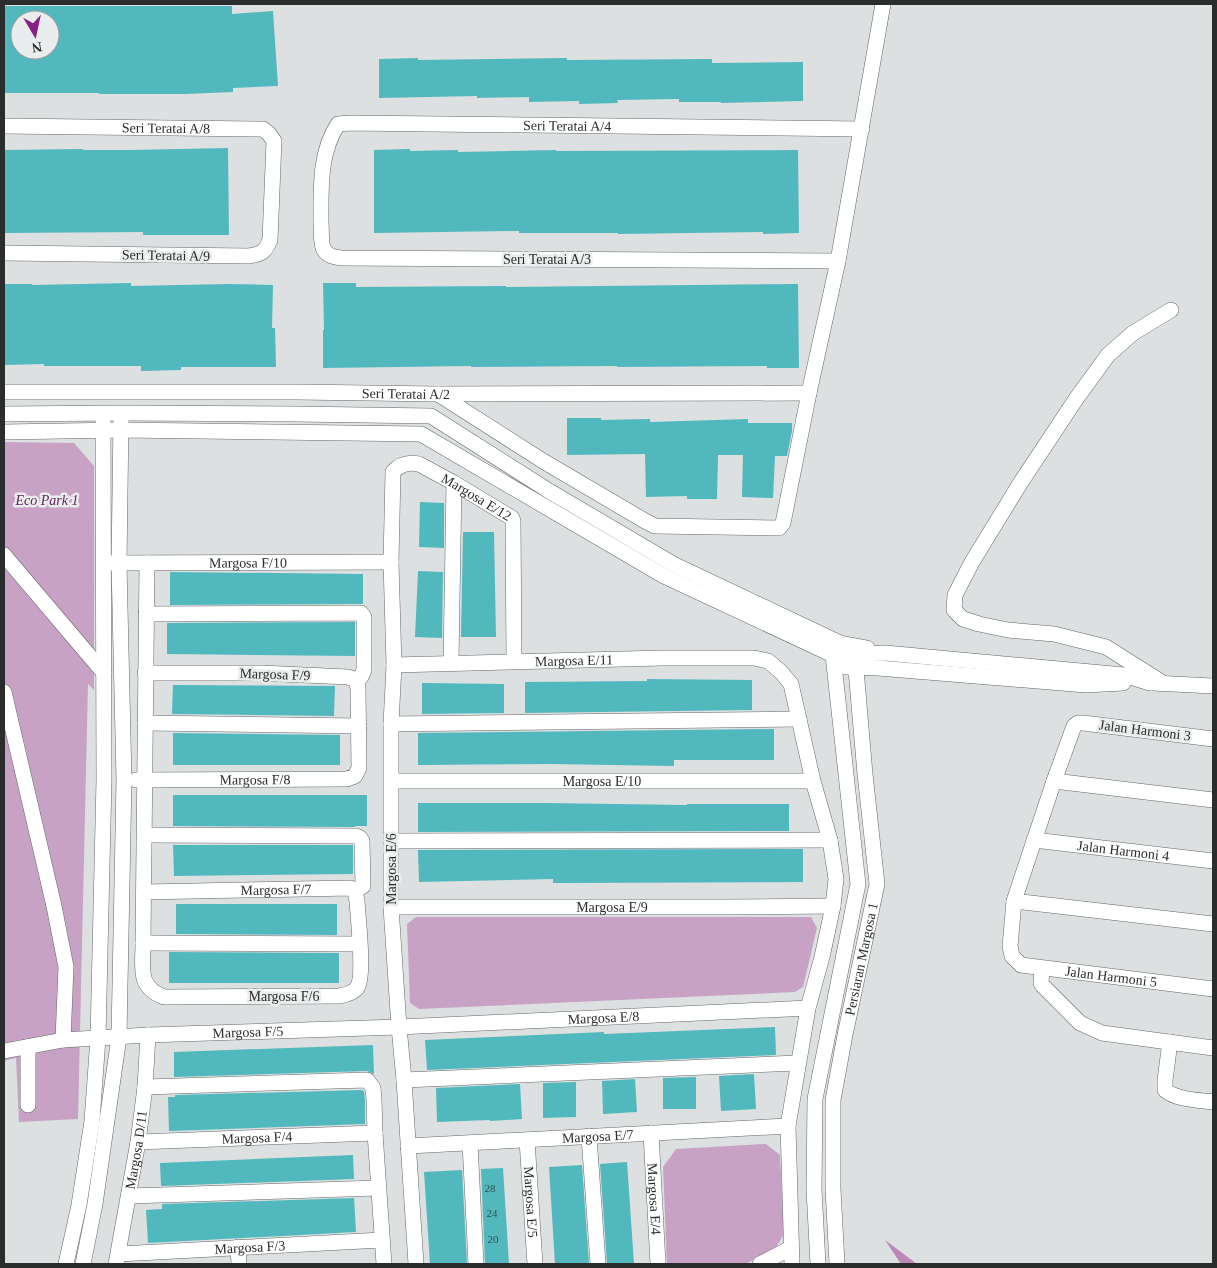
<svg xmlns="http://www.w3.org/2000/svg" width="1217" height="1268" font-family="'Times New Roman',serif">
<rect width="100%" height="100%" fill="#dce0e0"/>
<!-- green -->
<path fill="#c8a2c5" d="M4,442L74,443L94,466V690L88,684L78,1119L19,1122L16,1058L4,1061Z
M416,917H811L817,928L803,987L795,992L419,1009L410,1003L407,924Z
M766,1144L780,1155L784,1234L775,1249L745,1264H667L663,1167L676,1149Z"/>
<!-- forest -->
<path fill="#bd87b9" d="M885,1240L917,1264H901Z"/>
<!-- building -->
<path fill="#51b8be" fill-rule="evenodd" d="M4,6H232V14L273,11L278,86L233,88V92L185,94H99V93H4ZM20,20H50V55H20Z
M418,58V60L567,58V60L712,59V63L803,62V101L721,103V102H679V99L617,100L618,103L579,104V101L529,102V97L477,98V96L379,98V59Z
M228,148L229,235H143V232L4,233V150L83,149V150H132Z
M410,149V151L458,150V152L556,150V151L798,150L799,233L763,234V232L618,234V233H519V231L374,233V150Z
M131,283V286L229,284L273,285L272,328H275L276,367H181V370L141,371V366H44V364L4,365V284H32V285Z
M323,283H356V287L506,286V287L798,284L799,368H767V366L617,367V366L471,367V366L323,368V330H324Z
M567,418H601V420L650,419V422L748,419V423H792V431L787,456H775L773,498L742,497L743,455H718L717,499H687V496L646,497L645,454L567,455Z
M420,502L444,503V548L419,547Z
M463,532H494L496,637H461Z
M418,571L443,572L442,638L415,637Z
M170,572L363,574V604L170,605Z
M355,622V656L167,654V623Z
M647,679L752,680V710L525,713V682L647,681Z
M422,683L504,684V713L422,714Z
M173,685L335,686L334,716L172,714Z
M774,729V760H674V766L552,764L418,765V733Z
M173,733L340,735V765H173Z
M173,795H367V826H355V827L173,826Z
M418,803H544L687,805V804H789V831L418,832Z
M173,845H353V874L174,876Z
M803,849V882L553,883V879L419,882L418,850Z
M176,904H337V935L176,934Z
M169,952L339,953V983H169Z
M775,1027L776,1055L427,1070L425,1040L604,1032V1034Z
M373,1045L374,1074L367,1071L174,1077V1052Z
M754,1074L756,1109L721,1111L719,1076Z
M696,1077V1109H663V1078Z
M635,1079L637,1112L603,1114L602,1081Z
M576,1082V1117L543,1118V1083Z
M520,1084L522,1119L490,1121V1120L437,1122L436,1088Z
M362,1090L364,1092L365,1100V1124L169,1131L168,1097H175V1095Z
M353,1155L354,1179L161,1186L160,1163Z
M627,1162L634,1264H607L600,1164Z
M582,1165L589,1264H555L549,1167Z
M503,1168L509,1264H485L481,1169Z
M462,1170L467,1264H430L424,1172Z
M354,1198L356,1232L148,1243L146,1210L162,1209V1204Z"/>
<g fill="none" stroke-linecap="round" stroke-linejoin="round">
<!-- minor casing -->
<g stroke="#636767" stroke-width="16">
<g id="minor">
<path id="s1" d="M4,126L263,129L269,134L274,141L270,240C265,252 262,254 249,256L4,253"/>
<path id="s2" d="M838,261L341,258C334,257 328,256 324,250C320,243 322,231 321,223C321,189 319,153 338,124L350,123L862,129"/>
<path id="s3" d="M4,392H297L438,394L809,393"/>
<path d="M438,394L543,461L645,521L655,526L779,528L783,523L809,393L838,261L883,4"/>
<path d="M4,414L121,413L297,414L431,416L549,491L673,564L840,643L867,648"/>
<path d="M4,432L121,430L421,434L664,576L833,655L885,653L1124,675L1150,683"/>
<path d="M4,555L104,673"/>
<path id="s4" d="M110,563L391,562"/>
<path d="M146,614L361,613L364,617V670L361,677L356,680"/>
<path d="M451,662L454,483"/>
<path id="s5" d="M394,665L662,658H754L768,661L781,672L791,684L813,781L830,840L836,879L833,906L822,957L808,1008L788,1126L792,1264"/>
<path d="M846,667L878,668L1086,685L1123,683"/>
<path d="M1153,683L1213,686"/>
<path d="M1163,683L1106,647L1054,634L1008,630L979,624L963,619L954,610L955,595L972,562L1021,482L1076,399L1108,355L1133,333L1171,310"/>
<path d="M4,692L54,906L66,967L63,1040"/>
<path d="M145,723L359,726"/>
<path d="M391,724L799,719"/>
<path id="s6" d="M1213,739L1083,723H1078L1074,726L1054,781L1014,901L1010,946L1012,956L1021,965L1213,989"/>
<path id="s7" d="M136,780L347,779L355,776L359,768L358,688L356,680L348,677L261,673H145"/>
<path id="s8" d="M392,781H813"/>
<path d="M1054,781L1213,800"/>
<path d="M145,835L356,836L360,838L362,841L363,886L355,891"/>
<path id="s9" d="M1034,840L1213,861"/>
<path d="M391,841L830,840"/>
<path id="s10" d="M144,892L351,888L355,891L357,901C358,918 365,977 357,988C353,993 345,995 339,996L164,997C137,987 143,968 143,943L147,563"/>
<path d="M1014,901L1213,924"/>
<path id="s11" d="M391,907H724L833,906"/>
<path d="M143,943L359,944"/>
<path d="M1042,968L1041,983L1043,986L1080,1023L1102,1033L1213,1048"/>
<path d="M1170,1042L1165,1080V1090C1177,1100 1198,1100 1213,1102"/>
<path d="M28,1047V1105"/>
<path id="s12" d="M4,1051L63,1040L148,1035L399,1027L808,1008"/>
<path d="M404,1080L798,1063"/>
<path d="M145,1087L367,1080L373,1088L374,1099L375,1133L384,1264"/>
<path id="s13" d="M651,1133L658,1264"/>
<path d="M589,1136L598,1264"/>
<path id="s14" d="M527,1140L535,1264"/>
<path id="s15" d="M138,1142L375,1133"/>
<path d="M470,1143L476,1264"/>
<path id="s16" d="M408,1146L788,1126"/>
<path d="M129,1196L378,1188"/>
<path d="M238,1247L239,1264"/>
<path id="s17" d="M119,1254L382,1240"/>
<path d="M66,1264L79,1205L92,1121L98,1038L104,780L103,421"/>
<path d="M83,1264L95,1204L119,1037L124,780L119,564L121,421"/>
<path id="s18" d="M116,1264L138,1142L145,1087L148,1035"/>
<path id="s19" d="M416,1264L404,1080L399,1027L391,907V724L394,665L391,562L393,472C400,464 408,462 419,464L454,483L512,518L513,521L514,661"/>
<path d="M760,1264L791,1248"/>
<path d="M818,1264L814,1189L815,1099L858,884L833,655"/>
<path id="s20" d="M837,1264L833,1189V1100L845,1035L877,884L865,774L857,681L854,654"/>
</g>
</g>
<!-- minor -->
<use href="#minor" stroke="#fff" stroke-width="15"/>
</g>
<g text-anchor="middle" stroke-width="5" stroke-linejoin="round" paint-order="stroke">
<!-- number labels -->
<g font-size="11" fill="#344f50">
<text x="490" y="1192">28</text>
<text x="492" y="1217">24</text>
<text x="493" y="1243">20</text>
</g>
<!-- street labels -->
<g font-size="14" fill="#2b2c2c" stroke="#e9eded">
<text dy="5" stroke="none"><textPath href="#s2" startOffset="875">Seri Teratai A/4</textPath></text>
<text dy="5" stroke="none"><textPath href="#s1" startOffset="162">Seri Teratai A/8</textPath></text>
<text transform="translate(166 255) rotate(1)" y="5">Seri Teratai A/9</text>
<text x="547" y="264">Seri Teratai A/3</text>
<text dy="5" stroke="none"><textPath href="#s3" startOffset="402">Seri Teratai A/2</textPath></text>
<text dy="5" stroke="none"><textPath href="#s19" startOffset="888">Margosa E/12</textPath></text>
<text dy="5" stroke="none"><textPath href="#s4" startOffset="138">Margosa F/10</textPath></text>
<text dy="5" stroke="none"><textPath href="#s5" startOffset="180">Margosa E/11</textPath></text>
<text transform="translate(275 674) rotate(2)" y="5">Margosa F/9</text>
<text transform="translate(1145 730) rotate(7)" y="5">Jalan Harmoni 3</text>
<text dy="5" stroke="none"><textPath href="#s7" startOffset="119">Margosa F/8</textPath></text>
<text dy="5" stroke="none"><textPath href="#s8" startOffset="210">Margosa E/10</textPath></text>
<text dy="5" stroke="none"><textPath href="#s9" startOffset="90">Jalan Harmoni 4</textPath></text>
<text transform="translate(391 869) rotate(-90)" y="5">Margosa E/6</text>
<text dy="5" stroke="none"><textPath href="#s10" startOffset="132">Margosa F/7</textPath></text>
<text dy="5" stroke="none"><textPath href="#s11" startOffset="221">Margosa E/9</textPath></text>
<text dy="5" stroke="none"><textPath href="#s20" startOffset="308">Persiaran Margosa 1</textPath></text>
<text dy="5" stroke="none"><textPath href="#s6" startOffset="485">Jalan Harmoni 5</textPath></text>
<text x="284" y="1001">Margosa F/6</text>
<text dy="5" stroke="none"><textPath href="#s12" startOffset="601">Margosa E/8</textPath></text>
<text dy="5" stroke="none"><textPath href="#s12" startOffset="245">Margosa F/5</textPath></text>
<text dy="5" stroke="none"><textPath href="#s16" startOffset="190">Margosa E/7</textPath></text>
<text dy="5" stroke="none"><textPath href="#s15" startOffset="119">Margosa F/4</textPath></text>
<text dy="5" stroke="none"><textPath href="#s18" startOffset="116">Margosa D/11</textPath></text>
<text dy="5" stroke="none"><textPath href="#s13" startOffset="66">Margosa E/4</textPath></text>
<text dy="5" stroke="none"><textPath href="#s14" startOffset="62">Margosa E/5</textPath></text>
<text dy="5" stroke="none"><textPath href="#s17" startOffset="131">Margosa F/3</textPath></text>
</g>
<!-- park labels -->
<g font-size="14" font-style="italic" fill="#652362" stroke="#e9eded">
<text x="47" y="505">Eco Park 1</text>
</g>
</g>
<!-- border -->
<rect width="1217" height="1268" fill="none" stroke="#2b2c2c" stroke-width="10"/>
<!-- north arrow -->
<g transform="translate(35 35) rotate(171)"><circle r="24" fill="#e9eded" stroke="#9da0a0"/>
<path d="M0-4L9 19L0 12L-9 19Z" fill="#881f85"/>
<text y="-8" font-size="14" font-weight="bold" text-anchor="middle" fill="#2b2c2c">N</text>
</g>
</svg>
